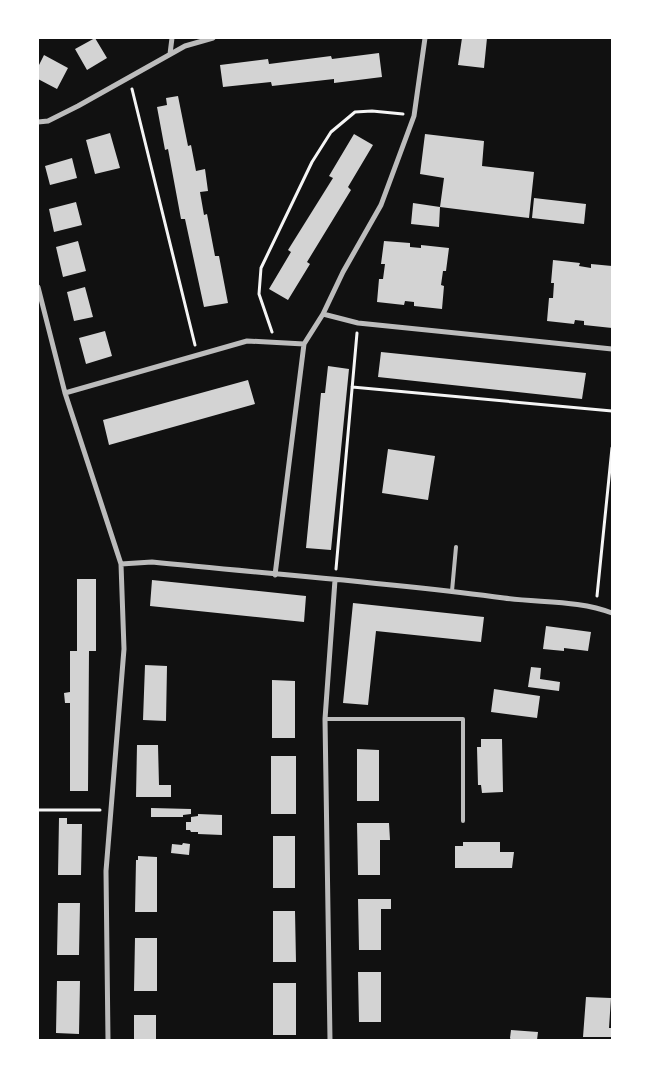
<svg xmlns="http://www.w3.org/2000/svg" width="650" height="1078" font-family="'Source Sans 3',sans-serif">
<rect width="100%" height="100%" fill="#111"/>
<!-- building -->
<path fill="#d3d3d3" d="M95,38L107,58L87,70L75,49Z
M462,38H487L484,68L458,65Z
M379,53L382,77L334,83V79L272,86L271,82L223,87L220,65L268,59L269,64L331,56L332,59Z
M44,55L68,68L57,89L38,79V67Z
M178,96L188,146L191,145L196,171L205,169L208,191L200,192L204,215L207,214L215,256H219L228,303L204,307L185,219H181L168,149L165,150L157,107L167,105L166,98Z
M110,133L120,168L95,174L86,140Z
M354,134L373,145L348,187L351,190L307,262L310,264L288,300L269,289L291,252L288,250L333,178L329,176Z
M425,134L484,141L482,166L534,172L529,218L440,207L444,178L420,174Z
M72,158L77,178L50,185L45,166Z
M534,198L586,204L584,224L532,218Z
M76,202L82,225L54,232L49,209Z
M413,203L440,207L439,227L411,224Z
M78,241L86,271L63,277L56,247Z
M384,241L410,243V247L421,248V245L449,248L446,271H443L441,285L444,286L442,309L414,306V302L405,301L404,305L377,302L379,279H383L385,264H381Z
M553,260L580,263L579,266L591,268V264L612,266L611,304H612V328L584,325V321L575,320L574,324L547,321L549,298H553L554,283H551Z
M85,287L93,317L74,321L67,292Z
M105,331L112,356L86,364L79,338Z
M381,352L586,373L582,399L378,377Z
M328,366L349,369L331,550L306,548L321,393H325Z
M248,380L255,404L109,445L103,420Z
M388,449L435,456L428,500L382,493Z
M77,579H96V651H89L88,791H70V703H65L64,693L70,692V651H77Z
M152,580L306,596L304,622L150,606Z
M353,603L484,617L481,642L376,631L368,705L343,703Z
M546,626L591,632L588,651L564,648V651L543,649Z
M145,665L167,666L166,721L143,720Z
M531,667L541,668L540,679L560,682L559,691L528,687Z
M272,680L295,681V738H272Z
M494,689L540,696L537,718L491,712Z
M481,739H502L503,792L482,793L481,785H478L477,747H481Z
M137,745H158L159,785H171V797H136Z
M357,749L379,750V801H357Z
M271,756H296V814H271Z
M151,808L191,809V814L183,815V817H151Z
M198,814L222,815V835L198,834V832H191L190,830H186V822H191V817L198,816Z
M59,818H67V824H82L81,875H58Z
M357,823H389L390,840H380V875H358Z
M273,836H295V888H273Z
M463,842H500V852H514L512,868H455V846H463Z
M183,843L190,844L189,855L171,853L172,844L182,845Z
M138,856L157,857V912H135L136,860H138Z
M358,899H391V909H381V950H359Z
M58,903H80L79,955H57Z
M273,911H295L296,962H273Z
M135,938H157V991H134Z
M358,972H381V1022H359Z
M57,981H80L79,1034L56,1033Z
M273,983H296V1035H273Z
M586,997L611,998L609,1028H612V1037H583Z
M134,1015H156V1040H134Z
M511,1030L538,1032L537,1040H511L510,1038Z"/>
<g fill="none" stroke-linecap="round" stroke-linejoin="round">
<!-- path -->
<path stroke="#f5f5f5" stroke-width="3" d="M132,89L195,345
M272,332L259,294L261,268L312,162L331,132L355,112L372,111L403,114
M352,387L612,411
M336,569L357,333
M597,596L612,448
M38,810H100"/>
<!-- service -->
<path stroke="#bcbcbc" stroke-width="4" d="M452,591L456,547
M325,719H463V821"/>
<!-- minor -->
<path stroke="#bcbcbc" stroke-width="5" d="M170,54L172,38
M38,122L48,121L78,106L185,46L213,38
M38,287L65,393L121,564L124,649L106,871L108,1040
M323,314L358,323L612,349
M65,393L247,341L304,344
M121,564L152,562C269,574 387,582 504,598C540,603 579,600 612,613
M275,575L304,344L323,314L343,272L381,205L414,116L425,38
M330,1040L325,719L335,580"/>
</g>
<!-- border -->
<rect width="650" height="1078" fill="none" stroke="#ffffff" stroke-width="78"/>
</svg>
